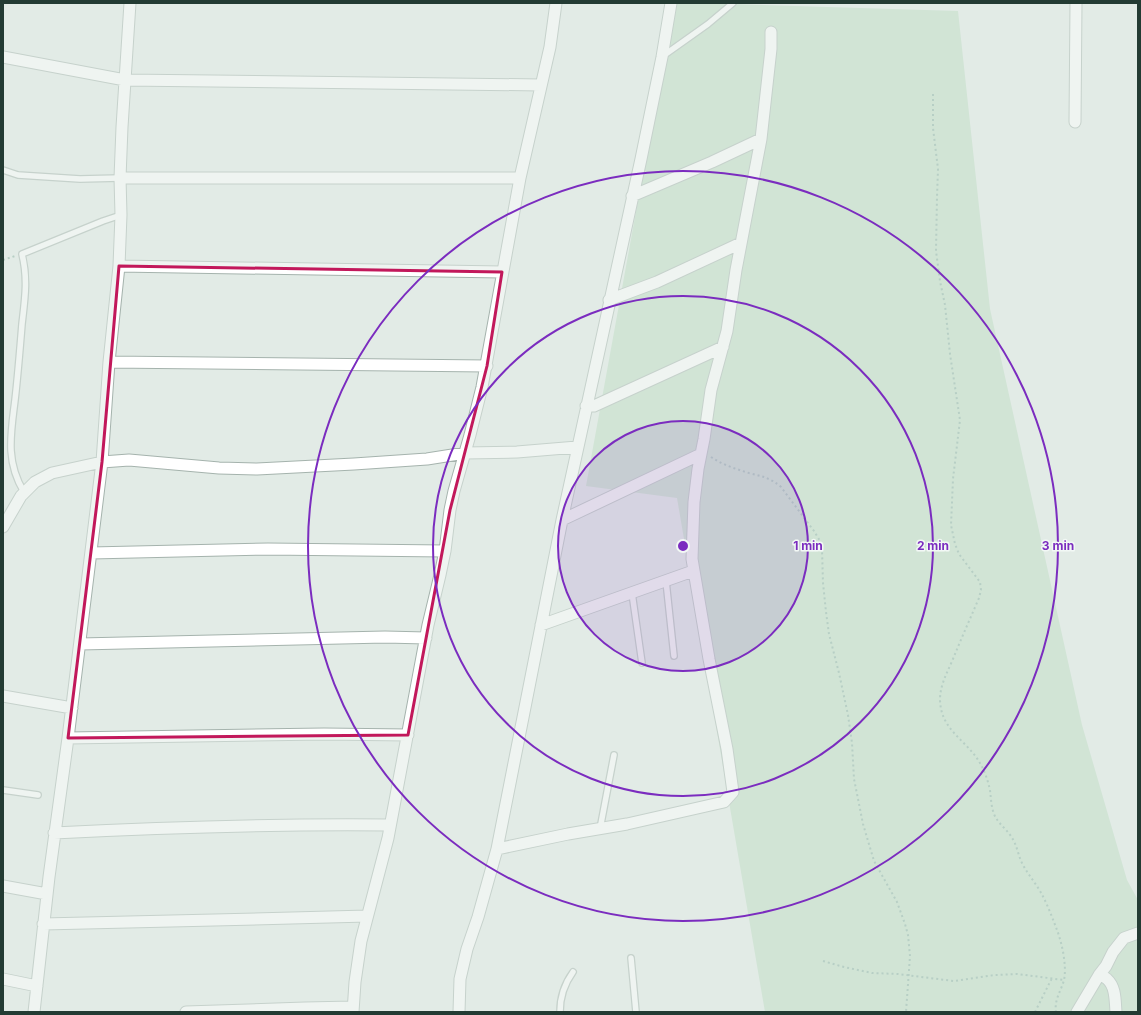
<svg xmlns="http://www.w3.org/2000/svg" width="1141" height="1015" font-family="Inter,sans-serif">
<rect width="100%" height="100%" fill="#e2ebe6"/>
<!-- green -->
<path fill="#bcdbc2" d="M674,3H702L958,11L990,309L1082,725L1127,880L1138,900V1012H765L677,498L586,486Z"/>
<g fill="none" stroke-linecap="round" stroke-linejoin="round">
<!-- service casing -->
<g stroke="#a5b3ad" stroke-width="8">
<path id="service" d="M663,56L708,24L733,3
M3,170L18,175L80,179L120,178
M24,492C5,461 11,433 15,400C18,374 20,349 22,324C25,298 28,279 22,254L103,221L121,215
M666,581L674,656
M632,593L642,663
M3,790L38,795
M600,829L614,755
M631,958L636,1012
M560,1012C560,998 565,983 573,972"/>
</g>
<!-- minor casing -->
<g stroke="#a5b3ad" stroke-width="13">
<path id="minor" d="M3,57L125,80L541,85
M1075,122L1076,3
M120,178H520
M632,196L712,162L761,139
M119,266L502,272
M609,300L657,282L741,243
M109,362L487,366
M586,406H594L723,347
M562,520L701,454
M3,527L21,496L35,482L52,473L102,462L129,460L219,468L257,469L354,464L427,459L465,453L517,452L577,447
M91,553L268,549L445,551
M541,625L693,571
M80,644L385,637L426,638
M3,696L72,708
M68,738L324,734L408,735
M54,833C166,827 278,824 390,825
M497,849L568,834L627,824L724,802L733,792L727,749L709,659L692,559L694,502L698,469L704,439L711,390L727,331L736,270L761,139L771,49V32
M3,886L47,894
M43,924L214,920L367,916
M1099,975C1101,976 1105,977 1107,979C1116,987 1115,1001 1116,1012
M3,979L37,986
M34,1012L49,877L68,738L102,462L109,362L119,266L121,215L120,178L122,127L130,3
M186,1012L305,1008L353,1007
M353,1012L355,982L361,941L388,838L428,625L440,575L445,551L450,510L454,491L470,435L482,387L520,178L550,47L556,3
M459,1012L460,979L467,949L478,917L497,849L562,520L641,159L662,57L671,3
M1077,1012L1099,975L1106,966L1113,952L1124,938L1138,933"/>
</g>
<!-- path -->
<path stroke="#84ad9d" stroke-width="2" stroke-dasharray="2 3" stroke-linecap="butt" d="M933,94V128L938,169L937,197L936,251L940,281L945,305L950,354L960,420L953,479L951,525L955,544L959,554L980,582L981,590L979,598C970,619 961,639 953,659C947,673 940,685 940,700C941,732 968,740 981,765C985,772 988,781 990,790C991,798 991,806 994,814C998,824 1007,829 1012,838C1017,845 1018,855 1022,863C1027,873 1034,881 1040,891C1047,903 1052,917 1057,930C1062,943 1067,966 1064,980C1061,991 1054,1000 1056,1012
M3,260L15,256
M711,457C723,465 736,469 749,473C761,476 771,478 781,487L814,531L820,541L822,549L823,583L826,612L829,634L839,673L848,715L852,743L854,779L863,824L874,861L897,902L905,924L908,935L910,956L906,1012
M823,961L844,967L872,973L898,974L954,981L995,975L1017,974L1064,980
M1035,1012L1052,978"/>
<!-- service -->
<use href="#service" stroke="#fff" stroke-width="5.5"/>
<!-- minor -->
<use href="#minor" stroke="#fff" stroke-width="11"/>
</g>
<!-- marked area -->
<path d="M0 0H1141V1015H0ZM119,266L502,272L487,366L450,510L408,735L68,738L102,462Z" fill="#e2ebe6" fill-opacity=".55" fill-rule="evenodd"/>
<path fill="none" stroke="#c2185b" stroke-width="3" stroke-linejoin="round" d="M119,266L502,272L487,366L450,510L408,735L68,738L102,462Z"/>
<!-- distance rings -->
<circle cx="683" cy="546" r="125" fill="#7b2cbf" fill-opacity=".12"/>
<g fill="none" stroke="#7b2cbf" stroke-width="2">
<circle cx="683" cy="546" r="125"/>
<circle cx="683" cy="546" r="250"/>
<circle cx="683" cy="546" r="375"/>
</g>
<circle cx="683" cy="546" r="6" fill="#7b2cbf" stroke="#f2f8f5" stroke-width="2"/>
<g font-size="12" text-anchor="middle" font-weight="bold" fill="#7b2cbf" stroke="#f2f8f5" stroke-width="3" stroke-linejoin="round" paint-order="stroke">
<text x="808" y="550">1 min</text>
<text x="933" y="550">2 min</text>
<text x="1058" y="550">3 min</text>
</g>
<!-- border -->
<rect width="1141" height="1015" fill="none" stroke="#233b33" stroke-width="8"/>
</svg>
